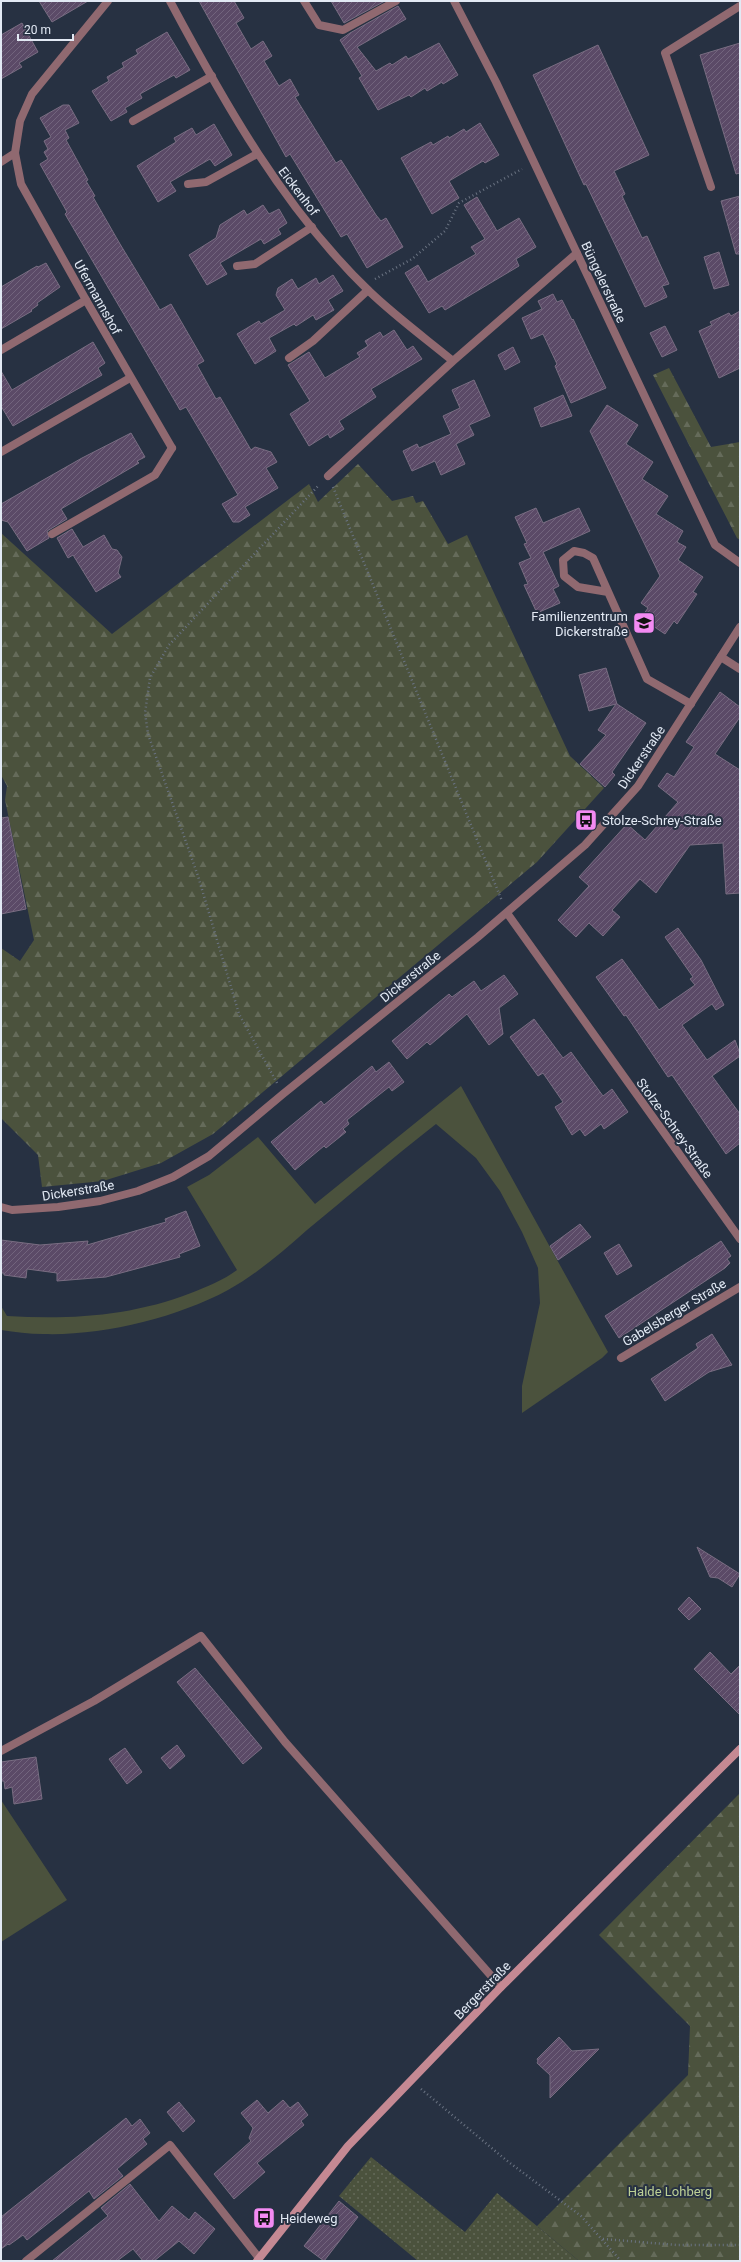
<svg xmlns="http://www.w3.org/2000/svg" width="741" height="2262" font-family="Roboto,sans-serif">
<defs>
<pattern id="forest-firs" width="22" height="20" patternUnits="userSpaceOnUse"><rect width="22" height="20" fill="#4b523d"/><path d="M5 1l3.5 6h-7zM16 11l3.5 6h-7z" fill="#656b5a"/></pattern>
<pattern id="garden-dots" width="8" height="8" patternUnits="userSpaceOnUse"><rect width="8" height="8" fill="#4b523d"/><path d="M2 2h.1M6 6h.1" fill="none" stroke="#656b5a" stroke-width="1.8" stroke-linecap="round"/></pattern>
<pattern id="building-hatch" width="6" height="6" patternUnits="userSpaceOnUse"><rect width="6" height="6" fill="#5b4a67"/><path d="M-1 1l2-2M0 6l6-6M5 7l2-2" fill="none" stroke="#72647d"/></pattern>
</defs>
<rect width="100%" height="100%" fill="#273142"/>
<!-- grass -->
<path fill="#4b523d" d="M461,1086L608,1352L602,1358L522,1413V1386L540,1303L538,1268L522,1232L500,1191L476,1158L436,1124C392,1158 350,1195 307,1230C282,1252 257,1274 228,1290C176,1318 102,1336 43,1334C29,1334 15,1332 1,1330V1306L7,1316C70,1320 132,1316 191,1293C206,1287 224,1280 237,1270L187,1187L209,1175L258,1137L315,1204Z
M1,1800L67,1900L1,1942Z"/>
<!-- forest -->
<path fill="url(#forest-firs)" d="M669,368L711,447L740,442V540L737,538L653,375Z
M358,464L392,501L413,496L416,503L423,501L448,544L467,535L570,756L604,788L537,862L213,1134L161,1163L103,1181L42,1187L38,1155L1,1118V948L20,961L34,940L5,800L7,786L1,775V533L112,634L309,484L318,502Z
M740,1793V2261H579L537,2226L688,2075L690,2026L599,1935Z"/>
<!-- garden -->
<path fill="url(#garden-dots)" d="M371,2157L465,2232L497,2193L579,2261H418L339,2196Z"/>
<!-- building -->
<path fill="url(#building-hatch)" stroke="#796d82" d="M39,1H88L52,22Z
M199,1H234L244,18L236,23L251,49L263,41L272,56L264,61L279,86L290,79L299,95L295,97L336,163L341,160L376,215L381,221L386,218L403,247L367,268L347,234L341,237L290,154L286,157Z
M331,1H385L344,23Z
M398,6L406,19L357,47L376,71L390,63L392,65L406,56L408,59L439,43L458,75L443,84L442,82L427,91L425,88L411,97L409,95L378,110L359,78L362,76L340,40L350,33Z
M22,23L38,52L19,63L22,67L1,79V35Z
M167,32L190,70L176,78L174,75L140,94L142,98L125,108L127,112L111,121L92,91L109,81L107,77L124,67L122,63L138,54L136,50Z
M740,43V173L736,174L700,55Z
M598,45L649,155L614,171L625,194L622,196L642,238L647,236L669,284L662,286L667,297L645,307L586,184L584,185L533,75Z
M63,105H69L79,123L65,130L69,138L66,140L88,180L86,181L95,196L93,197L120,244L160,310L171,304L204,361L197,365L216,399L220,397L251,450L255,447L271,452L277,462L266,468L278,488L245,507L250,515L239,522H233L222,504L238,495L186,407L180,410L176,403L65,214L67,212L40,164L48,159L44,152L48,149L44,141L51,137L40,118Z
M480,123L499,155L485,163L483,161L449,181L459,198L432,214L401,158L431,142L433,145L448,136L449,138L464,129L466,132Z
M214,124L232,155L215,166L210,159L170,182L176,191L158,202L137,166L176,142L174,138L192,128L196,135Z
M740,196V254H736L721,201Z
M477,197L497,231L519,218L536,247L516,259L519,266L445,310L442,306L429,313L405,273L418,265L428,282L476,254L471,247L485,239L464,205Z
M263,205L269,214L279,209L287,223L278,229L281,234L264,244L261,239L220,263L227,274L207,285L189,255L216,238L220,225L244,210L247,215Z
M719,252L729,285L714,289L704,257Z
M46,263L60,287L37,303L38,305L31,310L32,311L1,329V287L37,266L38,267Z
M333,275L343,291L328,300L334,310L316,320L313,315L296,326L294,324L269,338L276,351L255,364L237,334L259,321L261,324L285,310L276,295L278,288L292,279L298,289L316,278L319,284Z
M553,294L557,302L562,300L572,320L573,319L606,388L571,403L555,366L557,364L543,334L531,339L522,318L542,309L538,301Z
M740,311V368L719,378L699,331L712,325L710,322L729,313L731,316Z
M665,326L677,350L662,357L650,333Z
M394,330L407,350L413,346L422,359L371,389L376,397L339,421L344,429L330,438L328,434L309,446L290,414L310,401L288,365L309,352L325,378L360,357L357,353L368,346L365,341L380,332L383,337Z
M93,342L105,363L98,368L102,375L13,426L1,406V371L12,390Z
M513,347L520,362L505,370L498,355Z
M474,380L490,416L469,425L474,435L456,444L465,464L441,475L435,461L412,471L403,451L417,444L419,448L451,434L443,416L460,408L452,390Z
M563,395L572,416L541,427L534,408Z
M607,405L638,425L626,444L653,462L642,479L668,496L656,514L683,531L677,542L686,547L678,560L703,577L693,592L697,594L677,624L674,621L665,634L641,618L648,608L641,603L660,576L590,431Z
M131,433L145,457L137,461L139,463L61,509L67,519L47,531L49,538L27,551L8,522L1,520V504L82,458Z
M536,508L543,523L579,508L590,531L543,552L559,586L553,589L560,603L537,613L524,585L528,584L519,563L531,558L524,544L527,543L515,517Z
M72,529L83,547L104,535L112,549L117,550L122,557L118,573L121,577L96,592L73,555L68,558L57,538Z
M606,668L617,704L646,723L612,772L615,775L605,787L580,764L606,735L598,730L616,704L589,711L579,675Z
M720,692L740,707V717L715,754L740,770V893L726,894L723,843L690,845L656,893L640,879L612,910L620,917L603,936L589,923L576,937L558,920L589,886L579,877L627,824L645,840L678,802L658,786L667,773L674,777L694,747L686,742Z
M8,817L26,909L1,914V818Z
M678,928L701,960L724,1005L716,1010L712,1004L682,1025L707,1060L735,1040L740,1054V1056L712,1076L740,1114V1143L726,1154L672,1075L668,1077L626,1015L624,1016L596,977L622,959L659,1010L695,985L690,979L693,977L665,937Z
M504,975L518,994L499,1008L503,1034L489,1045L467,1014L430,1045L427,1042L407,1059L392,1041L449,994L452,997L474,981L481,991Z
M534,1019L563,1058L571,1052L603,1096L612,1089L628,1112L604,1129L601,1124L585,1136L580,1129L572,1135L555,1107L563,1102L543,1073L538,1076L510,1037Z
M389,1062L404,1082L392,1091L389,1087L347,1120L349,1124L343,1129L346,1132L326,1148L324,1146L295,1170L271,1142L321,1101L324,1105L372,1066L376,1072Z
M186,1211L200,1246L179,1254L180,1257L106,1277L57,1281V1273L27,1269L26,1278L4,1275V1273H1V1240L40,1245L88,1241L87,1245L166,1222L165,1219Z
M580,1224L591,1237L558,1260L550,1246Z
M721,1241L731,1256L727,1259L730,1263L725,1268L619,1338L605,1316Z
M619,1244L632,1266L617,1275L604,1253Z
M712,1334L732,1365L709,1372L665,1401L651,1379L698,1348L696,1344Z
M697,1547L740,1574L732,1587L718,1578L710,1577Z
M689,1597L701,1609L689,1620L678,1609Z
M710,1652L731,1674L740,1665V1715L694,1669Z
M195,1668L262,1748L243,1764L177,1682Z
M177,1745L185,1756L170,1769L161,1758Z
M125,1748L142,1772L127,1784L109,1759Z
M36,1757L42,1799L14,1804L12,1787L5,1789L4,1781H1V1762Z
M559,2037L572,2051L599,2049L550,2098V2075L537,2063L538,2061L537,2059Z
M257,2100L268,2113L283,2100L290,2108L298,2102L308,2115L301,2121L304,2125L257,2163L265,2172L234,2199L214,2174L251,2141L249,2138L253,2128L241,2113Z
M179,2102L195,2121L183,2132L167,2112Z
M126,2118L132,2126L140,2119L150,2133L143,2139L147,2144L117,2169L123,2176L94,2199L89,2191L27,2240L23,2235L9,2245L8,2244L1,2249V2217Z
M130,2184L159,2221L172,2206L189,2220L195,2212L215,2229L194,2254L179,2241L154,2261H143L133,2249L117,2261H52L108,2216L101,2208Z
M339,2201L358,2217L324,2261L304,2246Z"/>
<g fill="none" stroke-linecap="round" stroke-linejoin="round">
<!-- path -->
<path stroke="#6a7382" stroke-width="2.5" stroke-dasharray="1 3" stroke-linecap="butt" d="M375,279L412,259L445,231L459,203L522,169
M333,487L502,901
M277,1083L239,1014L198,876L148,734L145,713L150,678L169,645L319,485
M421,2089L506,2160L581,2216L621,2261
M603,2239L677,2245H740"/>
<!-- service -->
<path stroke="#906970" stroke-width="8" d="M304,1L319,25L343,30L396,1
M133,121L212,76
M188,184L206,182L257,154
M711,187L665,53L740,6
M237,266L255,264L312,227
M1,350L86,300
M289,358L313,341L368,290
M1,452L130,378
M52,534L155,475L172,448
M608,592L578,587L564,576L563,560L574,551L584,553L593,558L647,679L691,704
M721,657L740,669
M1,1751L94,1701L201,1636L285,1742L501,1987"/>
<!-- minor -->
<path stroke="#906970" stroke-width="8" d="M108,1L32,94L20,121L15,153L21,184L86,300L172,448
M170,1C225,104 284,209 369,291C395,316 425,338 453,361
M454,1L496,82L715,545L740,563
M1,162L15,153
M328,476L453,361L577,253
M507,913L740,1239
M1,1207L12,1210L58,1207L100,1201L138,1191L173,1177L209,1156L283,1094L478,937L585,845L638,786L740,627
M621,1358L740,1287
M26,2261L170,2145L259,2258"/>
<!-- secondary -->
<path stroke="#c58993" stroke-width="8" d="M257,2261L348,2146L501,1987L740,1749"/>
</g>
<!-- icons -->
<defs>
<g id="school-square" transform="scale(1.15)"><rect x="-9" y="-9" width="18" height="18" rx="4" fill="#f38af2" stroke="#273142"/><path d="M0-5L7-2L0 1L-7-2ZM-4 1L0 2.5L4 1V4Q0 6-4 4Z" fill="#111"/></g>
<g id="bus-square" transform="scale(1.15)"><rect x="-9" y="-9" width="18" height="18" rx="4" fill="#f38af2" stroke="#273142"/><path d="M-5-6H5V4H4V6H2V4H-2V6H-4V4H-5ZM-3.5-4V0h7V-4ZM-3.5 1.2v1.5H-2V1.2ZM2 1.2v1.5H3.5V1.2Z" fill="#111"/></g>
</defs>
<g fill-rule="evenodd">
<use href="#school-square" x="644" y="623"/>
<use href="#bus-square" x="586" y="820"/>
<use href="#bus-square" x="264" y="2218"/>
</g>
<g text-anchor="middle" stroke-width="4" stroke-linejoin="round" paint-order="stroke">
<!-- street labels -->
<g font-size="13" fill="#e2e9f4" stroke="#273142">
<text transform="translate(299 191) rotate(53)" y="5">Eickenhof</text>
<text transform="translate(604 282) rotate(65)" y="5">Büngelerstraße</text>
<text transform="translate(98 297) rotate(61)" y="5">Ufermannshof</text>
<text transform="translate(641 757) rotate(-56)" y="5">Dickerstraße</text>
<text transform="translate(410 976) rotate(-39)" y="5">Dickerstraße</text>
<text transform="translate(675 1128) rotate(54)" y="5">Stolze-Schrey-Straße</text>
<text transform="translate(78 1190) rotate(-9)" y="5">Dickerstraße</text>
<text transform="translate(674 1312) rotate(-31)" y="5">Gabelsberger Straße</text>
<text transform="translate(482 1990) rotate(-46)" y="5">Bergerstraße</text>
</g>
<!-- poi labels -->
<g font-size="13" fill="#e2e9f4" stroke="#273142" text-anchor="start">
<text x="628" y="621" text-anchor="end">Familienzentrum<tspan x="628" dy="15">Dickerstraße</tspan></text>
<text x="602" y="825">Stolze-Schrey-Straße</text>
<text x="280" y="2223">Heideweg</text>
</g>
<!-- park labels -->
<g font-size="13" fill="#bdd095" stroke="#273142">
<text x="670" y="2196">Halde Lohberg</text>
</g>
</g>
<!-- border -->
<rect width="741" height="2262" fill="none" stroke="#e2e9f4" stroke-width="4"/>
<!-- scale -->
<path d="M18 34v6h55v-6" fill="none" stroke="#e2e9f4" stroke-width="2"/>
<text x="24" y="34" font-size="12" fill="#e2e9f4" stroke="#273142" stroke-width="3" paint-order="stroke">20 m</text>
</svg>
